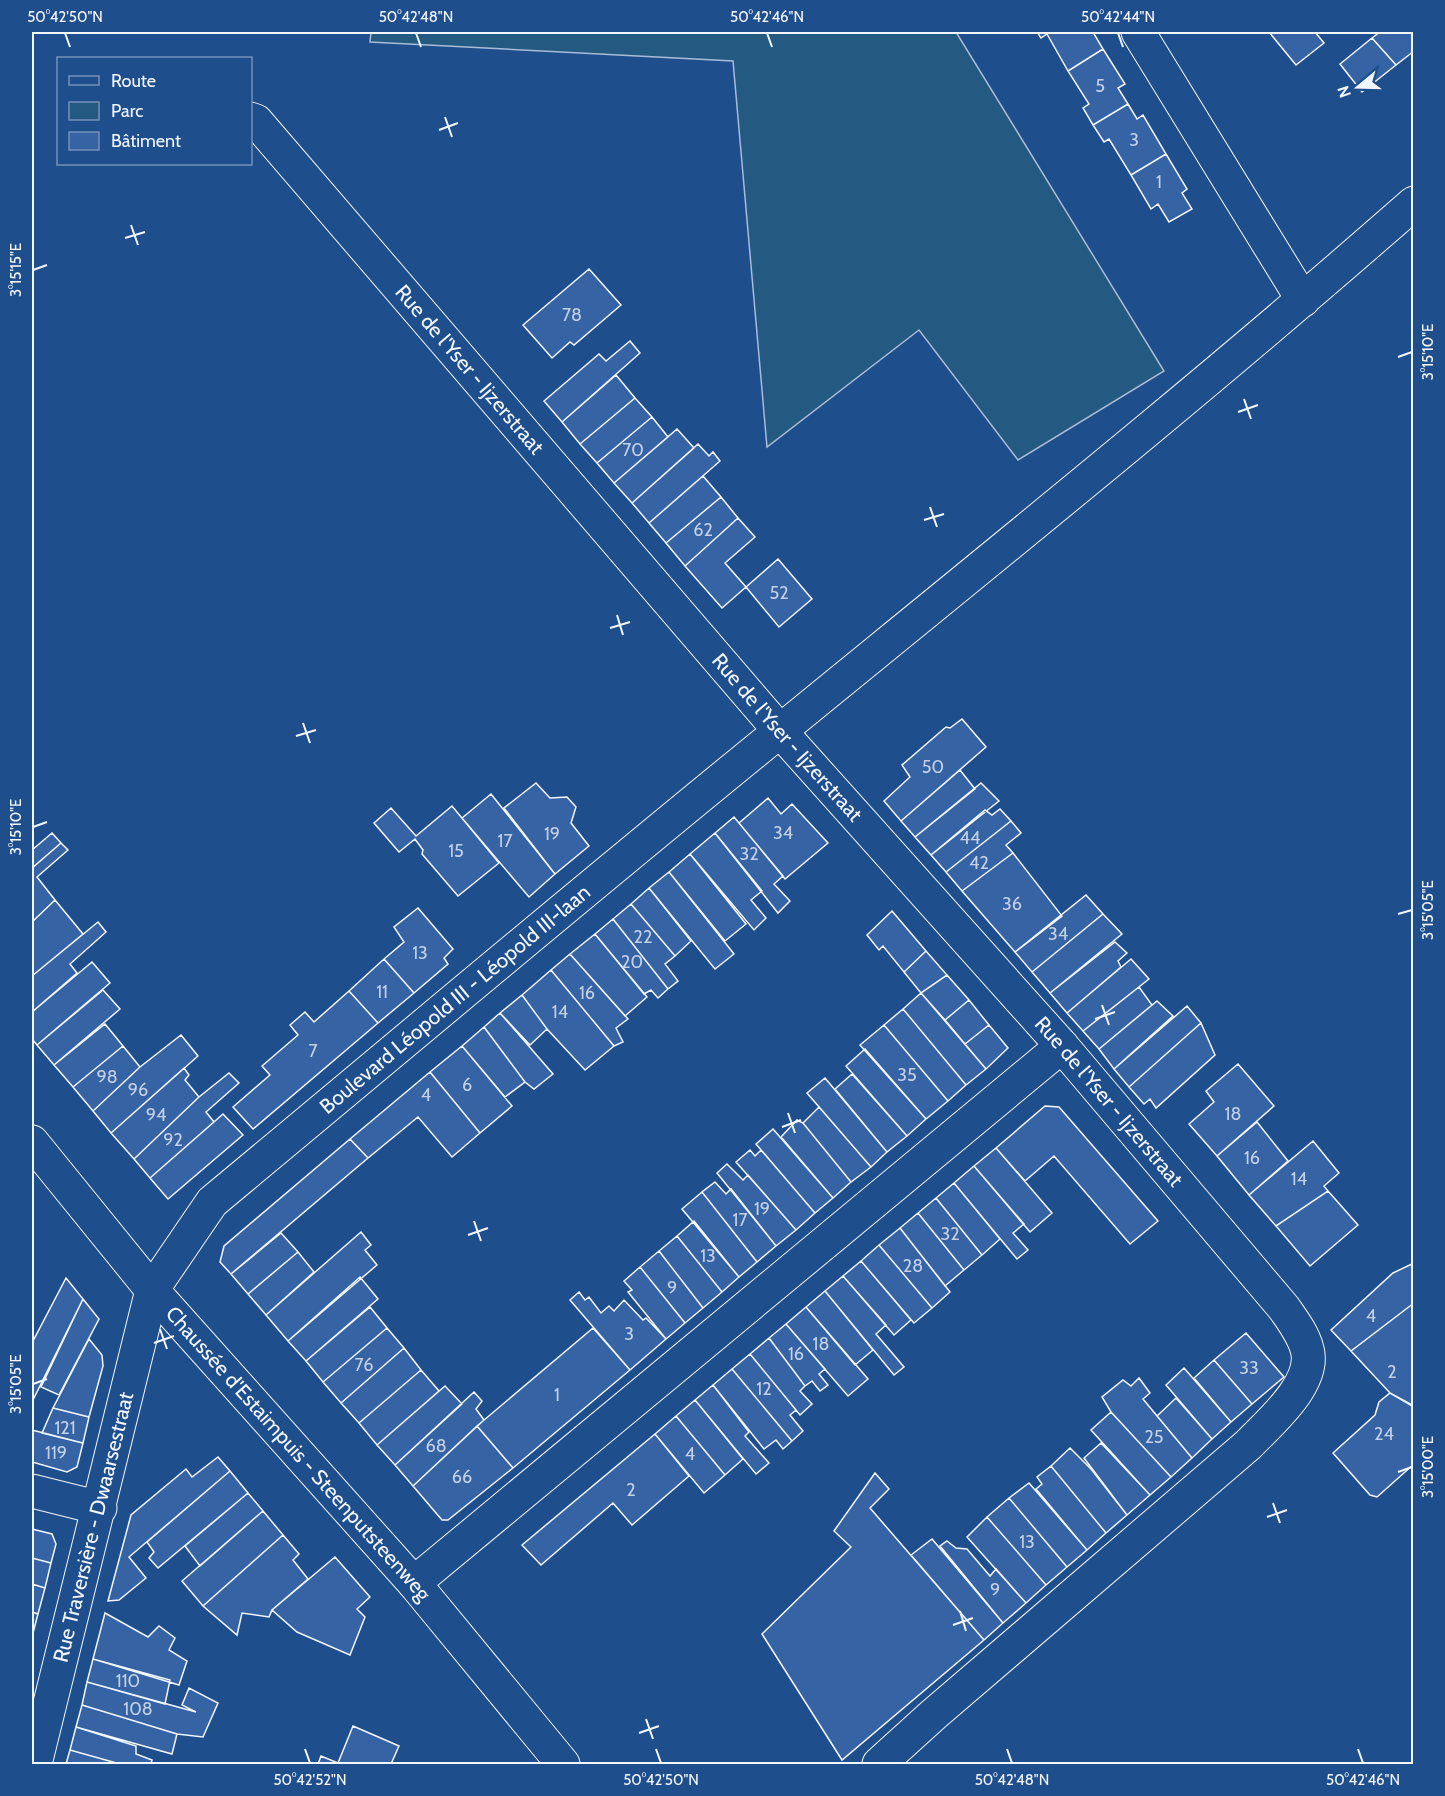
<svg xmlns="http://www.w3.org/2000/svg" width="1445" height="1796" font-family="Cabin,sans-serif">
<rect width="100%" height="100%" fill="#1f4e8c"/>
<!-- green -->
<path fill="#245a82" stroke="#a8bbd7" stroke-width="1.5" d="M371,32H956L1164,371L1018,460L919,330L767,447L733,61L370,42Z"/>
<!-- building -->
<path fill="#3563a3" stroke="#f2f6ff" stroke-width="1.5" d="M1037,32H1093L1103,49L1068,71L1047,34L1041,38Z
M1269,32H1315L1324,43L1296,65Z
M1380,32H1414V51L1396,65L1372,38Z
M1372,38L1396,65L1362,92L1340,64Z
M1103,49L1125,84L1118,88L1128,104L1093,125L1083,108L1089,104L1068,71Z
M1128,104L1137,119L1143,115L1166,154L1131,175L1109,139L1104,142L1093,125Z
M1166,154L1187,189L1182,193L1192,209L1169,222L1158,204L1151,209L1131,175Z
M589,269L621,305L574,345L570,342L552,358L523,325Z
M630,341L640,353L562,422L544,401L599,354L606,361Z
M616,375L635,398L580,444L562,422Z
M635,398L652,417L597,463L580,444Z
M652,417L668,437L614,483L597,463Z
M677,429L694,448L632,503L614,483Z
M698,444L709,456L713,452L720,461L649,523L632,503Z
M703,476L721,497L666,543L649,523Z
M721,497L738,518L685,566L666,543Z
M738,518L755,537L725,563L746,587L722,608L685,566Z
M778,559L812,599L779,627L746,587Z
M962,719L986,747L901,821L884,801L910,777L902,765L946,727L950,728Z
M960,770L975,789L915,837L901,821Z
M536,783L550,798L567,797L576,807L571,823L589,846L555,874L504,808Z
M981,783L999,801L931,855L915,837Z
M491,794L555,874L529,897L462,818Z
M768,798L781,814L792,804L828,843L785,879L739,823Z
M452,806L499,863L458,896L422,854L423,850L415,839L399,852L374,823L391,808L416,836Z
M1000,809L1011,821L946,872L931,855L985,810L992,815Z
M734,817L783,876L774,884L790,901L778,913L715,833Z
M1011,821L1021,833L1006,845L1013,853L962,891L946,872Z
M52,833L61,843L32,868V850Z
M715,833L762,891L751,900L766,918L754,930L690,854Z
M61,843L68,850L37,877L55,900L32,922V868Z
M1013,853L1062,916L1015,952L962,891Z
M690,854L746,924L725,941L669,872Z
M669,872L734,954L715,969L649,888Z
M649,888L691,941L675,956L631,904Z
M1086,895L1103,914L1032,972L1015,952Z
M55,900L83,934L32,976V922Z
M631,904L675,956L665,964L678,981L668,989L613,919Z
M418,908L453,949L444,958L448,964L414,993L384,959L404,942L394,927Z
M892,911L926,951L904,972L883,946L879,950L867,935Z
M1103,914L1122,934L1050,993L1032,972Z
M613,919L668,989L658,998L651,990L644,994L595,934Z
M98,922L106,932L70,964L77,973L32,1012V976Z
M595,934L647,997L625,1016L570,954Z
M1115,942L1127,953L1118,961L1121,967L1067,1013L1050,993Z
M926,951L947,975L921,993L904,972Z
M570,954L628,1019L616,1028L623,1042L614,1046L551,970Z
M384,959L414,993L378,1023L349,991Z
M1131,959L1149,979L1083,1031L1067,1013Z
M92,962L110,983L37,1045L32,1039V1012Z
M551,970L614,1046L585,1070L547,1029L522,995Z
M947,975L969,1000L945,1020L921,993Z
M1139,987L1152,1005L1099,1049L1083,1031Z
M103,990L120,1009L54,1065L37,1045Z
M349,991L378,1023L253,1129L233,1107L270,1075L262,1066L298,1035L290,1025L305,1012L314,1022Z
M921,993L986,1069L966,1085L903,1009Z
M522,995L547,1029L530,1045L500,1013Z
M969,1000L989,1025L965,1044L945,1020Z
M1157,1001L1173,1016L1114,1069L1099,1049Z
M1187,1006L1201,1023L1129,1087L1114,1069Z
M903,1009L966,1085L948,1101L884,1025Z
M500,1013L553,1074L534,1089L525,1082L484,1027Z
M1201,1023L1215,1055L1156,1108L1150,1099L1144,1104L1129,1087Z
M105,1024L123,1046L73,1087L54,1065Z
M884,1025L948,1101L926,1119L860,1045Z
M989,1025L1008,1048L986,1069L965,1044Z
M484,1027L525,1082L505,1097L462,1046Z
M181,1035L198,1056L111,1133L93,1111L140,1067Z
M123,1046L140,1067L93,1111L73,1087Z
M462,1046L512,1106L480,1133L430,1072Z
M865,1049L926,1119L907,1136L846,1066Z
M1238,1064L1274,1106L1217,1156L1189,1124L1214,1102L1206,1091Z
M184,1068L189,1075L185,1080L199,1097L134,1159L111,1133Z
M430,1072L480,1133L452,1157L418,1117L368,1158L350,1139Z
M229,1073L239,1083L206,1112L214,1122L150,1178L134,1159L199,1097Z
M852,1074L907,1136L887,1152L835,1089Z
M825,1078L887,1152L871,1167L807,1093Z
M1045,1106L1059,1107L1158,1221L1130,1244L1054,1156L1025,1181L996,1148Z
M819,1107L871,1167L851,1182L803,1123Z
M223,1114L243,1135L168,1199L150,1178Z
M797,1120L803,1123L851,1182L833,1198L781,1137Z
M1257,1122L1288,1161L1249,1195L1217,1156Z
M773,1129L833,1198L815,1213L756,1144Z
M350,1139L368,1158L231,1274L220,1262L224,1246Z
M1313,1141L1339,1173L1324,1186L1328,1191L1276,1226L1249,1195Z
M996,1148L1052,1213L1030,1232L974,1166Z
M750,1150L755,1156L761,1150L815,1213L796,1230L736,1162Z
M727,1164L743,1180L748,1175L796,1230L776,1246L717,1173Z
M974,1166L1024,1224L1013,1233L1028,1250L1017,1259L954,1183Z
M715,1182L726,1194L731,1189L776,1246L757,1262L702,1192Z
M954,1183L1000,1239L982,1255L936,1198Z
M1328,1191L1358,1225L1310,1266L1276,1226Z
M702,1192L757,1262L739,1277L682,1209Z
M936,1198L982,1255L964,1270L918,1213Z
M918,1213L964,1270L945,1286L900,1228Z
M694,1221L739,1277L722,1292L677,1236Z
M900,1228L950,1292L932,1308L879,1245Z
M361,1232L371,1245L365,1250L377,1265L288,1341L266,1315Z
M281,1233L298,1252L248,1294L231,1274Z
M677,1236L722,1292L703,1308L659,1251Z
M879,1245L932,1308L914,1323L861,1261Z
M659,1251L703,1308L685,1323L640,1267Z
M298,1252L314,1272L266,1315L248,1294Z
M861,1261L911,1320L894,1335L843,1276Z
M1414,1263V1303L1351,1351L1331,1330L1393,1273Z
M640,1267L685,1323L666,1339L628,1292L632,1290L624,1281Z
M843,1276L886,1325L876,1334L904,1367L894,1375L825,1291Z
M360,1277L378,1299L306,1361L288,1341Z
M66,1278L83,1299L32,1402V1343Z
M825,1291L873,1350L855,1365L806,1307Z
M579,1292L585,1300L589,1297L601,1313L609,1306L614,1311L624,1300L643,1320L646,1318L666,1339L630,1370L570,1300Z
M83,1299L99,1319L59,1395L41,1387Z
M1414,1303V1403L1412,1405L1390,1393L1351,1351Z
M370,1307L387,1328L323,1382L306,1361Z
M806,1307L868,1379L848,1396L786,1324Z
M786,1324L825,1369L819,1374L828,1385L820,1391L812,1381L805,1386L769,1338Z
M387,1328L404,1348L341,1403L323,1382Z
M593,1328L630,1370L513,1468L477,1426Z
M1246,1333L1284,1377L1252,1404L1214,1360Z
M769,1338L805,1386L800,1391L812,1404L800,1415L750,1354Z
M89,1339L102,1355L103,1366L89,1417L53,1408Z
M404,1348L421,1370L359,1423L341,1403Z
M750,1354L796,1410L790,1415L803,1431L792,1441L732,1369Z
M1214,1360L1252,1404L1231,1422L1194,1378Z
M1184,1368L1231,1422L1212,1439L1166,1385Z
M732,1369L792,1441L783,1449L776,1440L764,1449L713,1385Z
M421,1370L439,1391L377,1445L359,1423Z
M1139,1378L1150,1393L1143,1399L1192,1458L1171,1477L1111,1412L1102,1397L1123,1380L1131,1386Z
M713,1385L749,1432L745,1436L769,1463L756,1474L695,1400Z
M445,1386L462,1404L395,1465L377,1445Z
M474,1392L482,1401L476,1409L484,1420L413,1486L395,1465Z
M1390,1393L1414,1407V1464L1377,1497L1370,1495L1333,1453L1375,1415L1379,1402Z
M1176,1398L1212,1439L1192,1458L1157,1416Z
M695,1400L743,1459L725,1475L676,1416Z
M53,1408L89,1417L83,1443L42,1433Z
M1111,1412L1171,1477L1150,1495L1091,1430Z
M676,1416L725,1475L704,1493L655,1434Z
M477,1426L513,1468L448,1520H442L413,1486Z
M32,1430L83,1443L77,1467L67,1472L32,1462Z
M655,1434L689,1476L632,1525L613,1503L541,1565L522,1545Z
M1101,1443L1150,1495L1127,1515L1084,1458Z
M1070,1448L1091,1469L1127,1515L1106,1533L1051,1466Z
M218,1457L230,1471L129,1557L146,1578L119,1600L108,1601L131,1515L186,1469L192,1477Z
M1051,1466L1106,1533L1087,1550L1036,1489L1042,1484L1037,1477Z
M230,1471L248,1493L158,1568L149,1558L154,1552L147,1542Z
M875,1473L889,1489L870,1508L984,1640L842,1760L762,1634L851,1547L834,1531Z
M1029,1483L1087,1550L1067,1567L1009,1498Z
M248,1493L263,1511L200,1566L185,1546Z
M1009,1498L1067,1567L1046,1585L987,1517Z
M263,1511L283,1535L203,1606L182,1581Z
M987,1517L1046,1585L1026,1603L967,1537Z
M32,1529L52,1534L56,1544L51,1563L32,1558Z
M283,1535L299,1554L293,1560L308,1579L272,1610L269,1617L242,1613L237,1635L203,1606Z
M932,1539L1003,1623L984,1640L911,1555Z
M947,1541L956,1548L967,1549L990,1576L996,1569L1026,1603L1003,1623L940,1546Z
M335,1557L370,1597L357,1609L365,1617L350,1655L297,1632L272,1610Z
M32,1558L51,1563L45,1588L32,1584Z
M32,1584L45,1588L38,1614L32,1612Z
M32,1612L38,1614L33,1633L32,1632Z
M105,1613L148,1637L159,1626L175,1638L169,1650L187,1661L179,1685L93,1659Z
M93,1659L170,1680L165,1704L87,1682Z
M87,1682L196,1712L182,1705L189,1688L218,1703L203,1737L177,1734L82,1705Z
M82,1705L177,1734L172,1754L76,1727Z
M353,1726L399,1746L391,1764H318L321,1756L338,1763Z
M76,1727L136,1746V1754L152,1760L151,1764H120L70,1750Z
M70,1750L120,1764H66Z"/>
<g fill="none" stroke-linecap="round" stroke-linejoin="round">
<!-- minor casing -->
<g stroke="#f2f6ff" stroke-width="35">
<g id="minor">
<path d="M1138,32L1303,300"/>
<path id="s1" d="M250,119L256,121L780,731L1062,1046L1284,1308C1293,1321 1303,1334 1307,1349C1317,1383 1269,1423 1248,1445L933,1715L879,1764"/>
<path d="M32,1491L100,1508"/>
<path d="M414,1583L1062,1046"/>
<path id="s2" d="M35,1764L152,1290"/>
</g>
</g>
<!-- major casing -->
<g stroke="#f2f6ff" stroke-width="35">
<g id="major">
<path id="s3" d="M32,1142L152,1290L414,1583L563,1764"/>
<path id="s4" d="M152,1290L212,1202C401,1045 589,886 780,731C993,557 1207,385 1414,203"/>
</g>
</g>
<!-- minor -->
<use href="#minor" stroke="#1f4e8c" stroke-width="33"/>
<!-- major -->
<use href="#major" stroke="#1f4e8c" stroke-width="33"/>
</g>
<!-- ticks -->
<path fill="none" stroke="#f2f6ff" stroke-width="2" d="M65,33L70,47M416,33L421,47M767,33L772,47M1118,33L1123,47M445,117L452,137M439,130L458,123M131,225L138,245M125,238L145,232M33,270L47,265M1398,357L1412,352M1244,399L1251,419M1238,412L1258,405M930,507L937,527M924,520L944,514M617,615L623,635M610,628L630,622M303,723L310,743M296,736L316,730M33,827L47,822M1398,914L1412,910M1102,1005L1109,1025M1095,1019L1115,1012M788,1113L795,1133M782,1127L801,1120M474,1221L481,1241M468,1235L488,1228M160,1329L167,1349M154,1343L174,1336M33,1384L47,1379M1398,1472L1412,1467M1273,1503L1280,1523M1267,1517L1287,1510M960,1611L966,1631M953,1625L973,1618M646,1719L653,1739M639,1733L659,1726M305,1749L310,1763M656,1749L661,1763M1007,1749L1012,1763M1358,1749L1363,1763"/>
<g text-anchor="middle" stroke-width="4.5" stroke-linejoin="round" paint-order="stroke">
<!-- number labels -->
<g font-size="18" fill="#c3d1e8">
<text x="1100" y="92">5</text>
<text x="1134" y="146">3</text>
<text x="1159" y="188">1</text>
<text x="572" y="321">78</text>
<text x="633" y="456">70</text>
<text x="703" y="536">62</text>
<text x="779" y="599">52</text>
<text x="933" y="773">50</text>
<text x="783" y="839">34</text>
<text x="552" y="840">19</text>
<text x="970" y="844">44</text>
<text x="505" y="847">17</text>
<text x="456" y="857">15</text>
<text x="749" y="860">32</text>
<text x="979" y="869">42</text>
<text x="1012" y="910">36</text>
<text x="1058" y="940">34</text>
<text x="643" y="943">22</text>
<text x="420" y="959">13</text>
<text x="632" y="968">20</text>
<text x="382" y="998">11</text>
<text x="587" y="999">16</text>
<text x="560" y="1018">14</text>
<text x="313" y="1057">7</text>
<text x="907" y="1081">35</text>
<text x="107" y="1083">98</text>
<text x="467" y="1091">6</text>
<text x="138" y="1096">96</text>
<text x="426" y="1101">4</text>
<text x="1233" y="1120">18</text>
<text x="156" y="1121">94</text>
<text x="173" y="1146">92</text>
<text x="1252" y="1164">16</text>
<text x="1299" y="1185">14</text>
<text x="762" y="1215">19</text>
<text x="740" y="1226">17</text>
<text x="950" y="1240">32</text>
<text x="708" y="1262">13</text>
<text x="913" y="1272">28</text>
<text x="672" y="1294">9</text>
<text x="1371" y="1322">4</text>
<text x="629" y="1340">3</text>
<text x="821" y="1350">18</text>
<text x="796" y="1360">16</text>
<text x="364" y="1371">76</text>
<text x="1249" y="1374">33</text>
<text x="1392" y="1378">2</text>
<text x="764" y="1395">12</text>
<text x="557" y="1401">1</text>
<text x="65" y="1434">121</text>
<text x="1384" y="1440">24</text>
<text x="1154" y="1443">25</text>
<text x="436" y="1452">68</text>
<text x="56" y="1459">119</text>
<text x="690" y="1460">4</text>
<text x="462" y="1483">66</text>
<text x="631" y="1496">2</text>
<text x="1027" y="1548">13</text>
<text x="995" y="1596">9</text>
<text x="128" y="1687">110</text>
<text x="138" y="1715">108</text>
</g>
<!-- street labels -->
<g font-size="21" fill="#f2f6ff" stroke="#1f4e8c">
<text dy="7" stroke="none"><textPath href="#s1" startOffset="334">Rue de l'Yser - Ijzerstraat</textPath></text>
<text dy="7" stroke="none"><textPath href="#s1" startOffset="820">Rue de l'Yser - Ijzerstraat</textPath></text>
<text dy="7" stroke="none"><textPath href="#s4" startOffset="423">Boulevard Léopold III - Léopold III-laan</textPath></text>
<text dy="7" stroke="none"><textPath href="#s1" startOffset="1306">Rue de l'Yser - Ijzerstraat</textPath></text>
<text dy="7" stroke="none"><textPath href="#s3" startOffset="410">Chaussée d'Estaimpuis - Steenputsteenweg</textPath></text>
<text dy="7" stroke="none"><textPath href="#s2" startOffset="244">Rue Traversière - Dwaarsestraat</textPath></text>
</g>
</g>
<!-- border -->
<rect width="1445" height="1796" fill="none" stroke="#1f4e8c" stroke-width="66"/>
<!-- legend -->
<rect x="57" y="57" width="195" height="108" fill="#1f4e8c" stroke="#7391ba" stroke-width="1.5"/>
<rect x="69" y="76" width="30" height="9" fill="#1f4e8c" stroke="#7391ba" stroke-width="1.5"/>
<text x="111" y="87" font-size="18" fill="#f2f6ff">Route</text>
<rect x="69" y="102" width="30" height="18" fill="#245a82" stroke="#7391ba" stroke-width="1.5"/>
<text x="111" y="117" font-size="18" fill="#f2f6ff">Parc</text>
<rect x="69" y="132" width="30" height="18" fill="#3563a3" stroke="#7391ba" stroke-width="1.5"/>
<text x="111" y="147" font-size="18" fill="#f2f6ff">Bâtiment</text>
<!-- north arrow -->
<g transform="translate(1358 87) rotate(251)" stroke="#1f4e8c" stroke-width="4.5" paint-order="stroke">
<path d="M0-4.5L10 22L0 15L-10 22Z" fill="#f2f6ff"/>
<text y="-9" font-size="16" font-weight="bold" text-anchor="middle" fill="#f2f6ff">N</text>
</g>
<rect x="33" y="33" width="1379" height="1730" fill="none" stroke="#f2f6ff" stroke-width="2"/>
<g font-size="15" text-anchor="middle" fill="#f2f6ff">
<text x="65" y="22">50°42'50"N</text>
<text x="416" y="22">50°42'48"N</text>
<text x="767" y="22">50°42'46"N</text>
<text x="1118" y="22">50°42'44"N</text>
<text transform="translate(16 270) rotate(-90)" y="5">3°15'15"E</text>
<text transform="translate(1428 352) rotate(-90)" y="5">3°15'10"E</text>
<text transform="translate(16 827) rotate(-90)" y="5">3°15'10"E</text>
<text transform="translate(1428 910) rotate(-90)" y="5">3°15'05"E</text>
<text transform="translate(16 1384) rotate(-90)" y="5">3°15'05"E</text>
<text transform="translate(1428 1467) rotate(-90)" y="5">3°15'00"E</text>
<text x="310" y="1785">50°42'52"N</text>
<text x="661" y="1785">50°42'50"N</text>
<text x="1012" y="1785">50°42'48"N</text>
<text x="1363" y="1785">50°42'46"N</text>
</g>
</svg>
